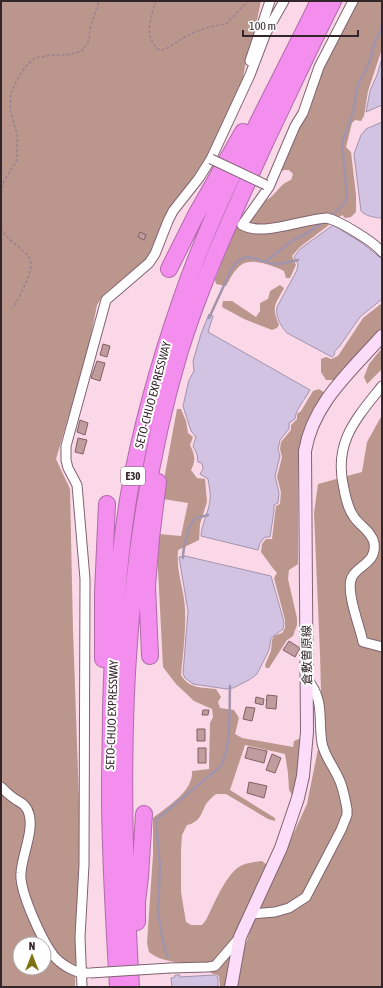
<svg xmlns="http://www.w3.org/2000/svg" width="383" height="988" font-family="'Asap Condensed','Noto Sans JP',sans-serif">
<rect width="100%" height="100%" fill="#fbd8e7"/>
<!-- forest -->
<path fill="#ba968c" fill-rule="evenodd" d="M1,1H261L252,44L245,66L242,86L218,132L210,152L165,218L149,257L103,295L97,305L88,350L56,459L70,489L73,630L80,830L75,987H1ZM20,944H44V968H20Z
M355,1H382V49L368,91L364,116L361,121L355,120L352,123L346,147L351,152L356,195V212L351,217L345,218L342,215L300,247L292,256L296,265L290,278H286L284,271C273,266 252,257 241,265C234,270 230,279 226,286L216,284L215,280L235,227L250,220L263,201C275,199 277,185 291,180L293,174L289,170H284L279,173L321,68Z
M280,285L284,288C275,306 271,305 279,325L277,328L272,330L244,319L222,307L223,301H232L256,317L260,311V303L268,299L270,291Z
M382,303V328L334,380H326L321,372V359L326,357L331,359L338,356L363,318Z
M382,348V369L367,384L364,377L369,364Z
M319,389L325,393L302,446L298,467V564L289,570L288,579L297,618V625L293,636L287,640L269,668H266L265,665L271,651L272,640L274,636L282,633L285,628V620L274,578L277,573L272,567L261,552L262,544L266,539H272L276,506L280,504L281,492L277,477L282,457L280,449L281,442L291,430V425L297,419V414L301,411L313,391Z
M177,409H181L186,421L188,433L193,437L190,445C195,455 196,461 191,470L197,478L205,479L207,502L200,524L199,540L178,550C176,573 184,588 185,609C186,631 183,653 181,675C189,689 201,687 216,689L221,697L218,702L220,708L234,710L239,718L235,734L242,738L293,747L294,741L301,738V756L294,798L289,790L288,773L285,754L245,745L230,790L275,818V821L268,819L226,794H216C212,797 209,800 206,804C201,814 200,822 187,825L182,835L181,850V892L186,922L191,925H202L206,920C214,904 223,881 236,869C243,863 253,862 262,861L267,865C258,885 231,957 211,963C200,966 174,963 162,959C158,958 153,955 149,952L147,943L153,855V818C167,807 194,791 192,771L209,769L210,723L213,717L212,709L194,701L176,684L163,667L157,550L159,534L181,536L188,503L163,499L165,474Z
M382,415V987H238L243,953L253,922L307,804L322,729L320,654L314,513L318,484L362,472L367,442Z
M231,955L227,987H220L219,976L211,973V971L222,965L228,956Z"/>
<!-- water -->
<path fill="#d2c3e3" stroke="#a294ac" d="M382,58V105L366,112L370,91L377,75Z
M382,122V218C376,218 365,216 361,211L354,154L361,135L366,129Z
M333,225L362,243L382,259V299L360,317L339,347L334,352L335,354L332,357L287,333C281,327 275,316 277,307L297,270L298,264L294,257L300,249Z
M209,314L213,316L208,332L310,390C306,398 295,410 295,419L289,423V429L280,440L278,449L280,456L275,476L279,493L278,503L274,505V511L270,537H265L260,543L258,550L201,536C202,524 208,513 210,501C211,494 209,486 208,479L200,474L203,469L202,463L198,462L197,454L193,446L196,437L191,431L183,406L189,380L194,371L193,361L201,334Z
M185,556L271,576L284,622L283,629L271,638L269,650L257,674L249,680L233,688L227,689L193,684L185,678L183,674L188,611L179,557Z
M175,975H180V977L214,975L218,977V987H172L171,978L175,977Z"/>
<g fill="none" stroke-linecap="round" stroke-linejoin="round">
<!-- stream -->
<path stroke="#a294ac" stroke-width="2.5" d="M333,214C340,208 345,205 347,195L342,143L353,112L358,84L366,70L370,60L375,40L380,33L382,24
M266,261L293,240L306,234L323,222
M209,318L231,270C245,246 256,263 276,264C283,264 291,261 298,260
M183,558C183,550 188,524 195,519C199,517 204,516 208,515
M168,957L164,946L158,913L160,867L156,820L221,766C232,742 229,712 230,686"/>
</g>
<!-- building -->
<path fill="#c09c9f" stroke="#806063" d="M140,232L146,235L144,240L138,237Z
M103,344L110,346L107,357L100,355Z
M97,361L105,363L100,381L91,378Z
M80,420L88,423L85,435L77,432Z
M78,438L87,440L83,454L75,452Z
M289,641L300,648L295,657L283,650Z
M267,695L277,696L276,709L266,708Z
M256,697L264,699L263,705L255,703Z
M246,707L255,708L252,721L243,719Z
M203,710H209L208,715H202Z
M197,729H205V741H197Z
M248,747L267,751L264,763L245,758Z
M198,748H206V763H198Z
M272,754L281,758L275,773L266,770Z
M249,782L267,786L264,798L247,793Z"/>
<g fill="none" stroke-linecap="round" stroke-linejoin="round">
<!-- street casing -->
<g stroke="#816370" stroke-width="11">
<path id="street" d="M250,61L270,1
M266,185L269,187L242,225C264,237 302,219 327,218C340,221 374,242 382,252
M269,187L295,126L303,113L319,67L353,1
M382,386C355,420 333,443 344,489C346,499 348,509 354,517C360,526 372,532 374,543C377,563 358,565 352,577C345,590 360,627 363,642L382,647
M1,787C5,791 10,796 15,799C21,803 27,805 29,814C34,831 22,855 21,873C19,891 42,940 53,955C60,964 76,974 87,973
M251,914L275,912L289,908L306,897L341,830L347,815V809C345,799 343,786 338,777C333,766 324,755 322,743C318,719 325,700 307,679
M170,968L208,967L215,966L240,937
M82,987L80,937L84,865L85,579L77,485L68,468L66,460V446L106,300L149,263L155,254L168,221L173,211L199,178L211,159L250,75L266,33L284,1"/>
</g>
<!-- secondary casing -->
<g stroke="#816370" stroke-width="14">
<path id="secondary" d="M231,987L240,937L281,848L298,798L303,776L307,732L305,451C313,403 351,371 382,336"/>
</g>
<!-- highway casing -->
<g stroke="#b06aaa" stroke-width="18">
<path id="highway" d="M169,269L196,215L243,132
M150,656L147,586L151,538L158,482
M103,659V593L107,504
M137,922V902L140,877L144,814
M118,987C114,922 110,857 110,792C110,764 111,737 111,709C113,637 117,565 129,494C141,428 159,363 181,300C216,197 271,99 319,1
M131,987C118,775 118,560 179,354C201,282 233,214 264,145C287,97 309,49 333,1"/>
</g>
<!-- path -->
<path stroke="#9a828c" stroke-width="1.5" stroke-dasharray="3 2" stroke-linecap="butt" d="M156,1C152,13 145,32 153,43C155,46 157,49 160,50C166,50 172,45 177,42C191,32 209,26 226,24L248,1
M1,193L4,181L17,160V135L10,109L11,93L18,78L26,66L35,58L51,55H67L82,51L89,41L90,29L99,1
M1,228C6,238 14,243 22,250C25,252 29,256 30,259C35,270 19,297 13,308"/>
<!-- street -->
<use href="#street" stroke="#fff" stroke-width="9"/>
<!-- secondary -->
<use href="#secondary" stroke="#fbddfa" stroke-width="12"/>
<!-- highway -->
<use href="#highway" stroke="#f38eef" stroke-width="16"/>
<!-- street-bridge casing -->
<g stroke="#816370" stroke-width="11" stroke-linecap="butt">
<path id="street-bridge" d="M211,159L266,185
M90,973L170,968"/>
</g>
<!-- street-bridge -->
<use href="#street-bridge" stroke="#fff" stroke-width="9"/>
</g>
<g text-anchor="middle" stroke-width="4" stroke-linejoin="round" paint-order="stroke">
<!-- shield labels -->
<rect fill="#fff" stroke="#70676b" stroke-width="1" x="121" y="467" width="24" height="18" rx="3"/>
<g font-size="11" font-weight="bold" fill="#33262b">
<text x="133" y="480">E30</text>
</g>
<!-- street labels -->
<g font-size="12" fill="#33262b" stroke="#fff">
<text transform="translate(153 395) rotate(-75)" y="4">SETO-CHUO EXPRESSWAY</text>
<text transform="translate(307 655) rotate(-91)" y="4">倉敷曽原線</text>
<text transform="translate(112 715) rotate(-88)" y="4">SETO-CHUO EXPRESSWAY</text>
</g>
</g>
<!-- border -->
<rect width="383" height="988" fill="none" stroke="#33262b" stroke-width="4"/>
<!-- north arrow -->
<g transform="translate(32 956)"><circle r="19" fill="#ffffff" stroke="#ada8aa"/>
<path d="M0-3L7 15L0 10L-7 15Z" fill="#807213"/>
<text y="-6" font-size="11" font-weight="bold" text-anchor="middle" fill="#33262b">N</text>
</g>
<!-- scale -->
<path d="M243 30v6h115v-6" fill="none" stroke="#33262b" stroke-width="2"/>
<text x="249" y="30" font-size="12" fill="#33262b" stroke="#ffffff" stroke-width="3" paint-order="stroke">100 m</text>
</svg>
